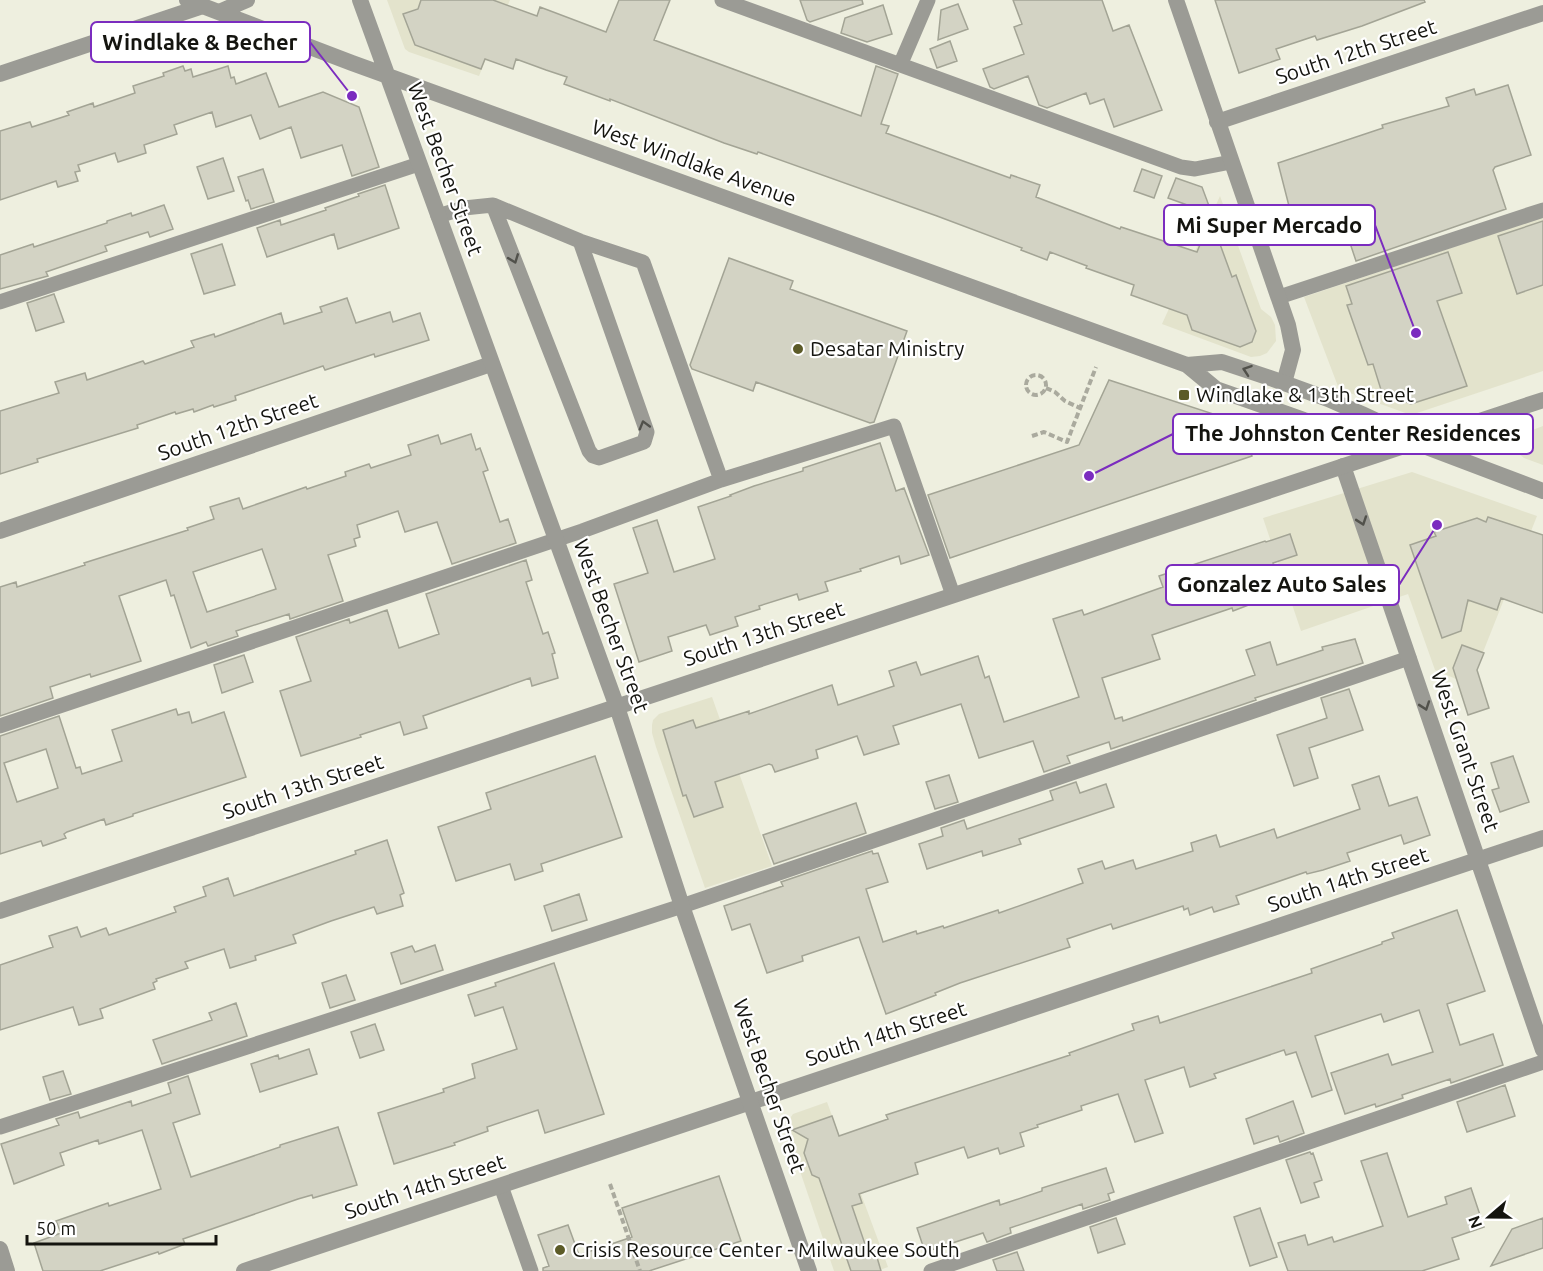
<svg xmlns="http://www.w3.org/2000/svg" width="1543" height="1271" font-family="Ubuntu,sans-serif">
<rect width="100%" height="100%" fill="#eeefdf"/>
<!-- built -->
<path fill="#e3e3cc" d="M387,0H510L479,76L409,52L405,49Z
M1220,196L1261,309L1271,317L1275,325L1276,341L1267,353L1260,356L1251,357L1162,324Z
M1543,217V371L1411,415L1339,389L1304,297Z
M1543,426V465L1524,458L1518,453L1516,446L1522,434Z
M1412,472L1537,516L1470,685L1435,670L1408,594L1301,631L1263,518Z
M712,697L772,866L705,888L656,747L652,733V725L653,720L659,714Z
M827,1102L888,1267L877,1271H834L786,1130V1124L793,1114Z"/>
<!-- building -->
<path fill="#d3d3c4" stroke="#a3a495" stroke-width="1.5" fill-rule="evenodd" d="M421,0H493L537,16L540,7L606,32L619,0H670L654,40L861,116L876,66L898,74L881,124L889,126L886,133L1010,178L1011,175L1040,185L1036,197L1120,229L1121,227L1197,252L1201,242L1217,236L1232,277L1236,275L1256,331L1252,342L1240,347L1192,330L1187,315L1131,295L1134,285L1086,268L1087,266L1050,252L1047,260L1021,250L1022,248L937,216L758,152L757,154L724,143L610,99V101L564,84L567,77L546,70L516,59L513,69L485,59L481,69L415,45L403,14L418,9Z
M800,0H862L863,4L810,22L807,20Z
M1013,0H1102L1113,31L1129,25L1162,110L1114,127L1104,99L1090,104L1086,93L1047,108L1039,105L1028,76L994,89L990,87L983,69L1024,54L1014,27L1022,24Z
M1215,0H1424L1425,2L1362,26L1317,40L1315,36L1276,49L1280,59L1239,73Z
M958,4L968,29L938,40L941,10Z
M883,5L892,34L867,42L841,33L845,18Z
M950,41L957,61L937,68L930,49Z
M183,66L185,71L191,69L193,77L228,66L231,78L234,77L236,84L266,73L279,107L323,92L359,107L379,167L352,176L342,145L301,158L291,127L260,139L251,115L216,127L212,112L174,125L177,134L144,145L146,153L118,162L115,153L78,165L80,171L75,172L78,181L58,187L56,181L0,200V131L30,122L32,127L69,115L67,112L93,103L94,107L135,93L133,86L164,76L163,73Z
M1508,85L1531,155L1495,167L1493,170L1506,209L1356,261L1338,207L1298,220L1293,205L1289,206L1278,163L1383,128L1382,125L1449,106L1446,98L1474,89L1476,95Z
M223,158L234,191L208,199L197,167Z
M263,169L274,202L251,209L248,200L246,201L238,177Z
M1142,169L1162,176L1154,198L1134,191Z
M1176,178L1202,187L1212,214L1168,198Z
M385,185L399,228L338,249L334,234L267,257L257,228L280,220L281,225L326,210L325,208L359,196L358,194Z
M164,205L173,229L150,237L148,232L105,246L107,251L46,272L48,276L0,289V255L33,244L34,247L107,223V221L131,213L132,216Z
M1543,221V285L1517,294L1498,236Z
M222,244L235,285L204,294L191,254Z
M1448,252L1462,293L1437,301L1467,386L1411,404L1382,393L1373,364L1368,365L1347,305L1352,304L1346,286Z
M729,258L793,281L790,289L907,331L874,422L870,423L756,382L753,391L692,369L690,365Z
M54,294L64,322L36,331L27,303Z
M347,298L356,323L390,312L393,322L420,313L429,340L375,357L374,354L325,370L323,366L235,396L236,400L214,407L213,405L194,412L193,409L176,414L175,412L137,425L138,428L37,459L38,462L0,474V411L59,393L55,382L85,373L87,380L143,361L145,364L194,347L191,341L214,334L215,337L281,313L284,324L322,312L320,307Z
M1109,380L1241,423L1252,456L950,558L928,495L1079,445Z
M471,434L476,450L480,448L488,470L483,472L500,522L508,519L516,543L452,564L437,522L405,532L398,511L357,525L360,537L354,539L356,546L328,555L343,601L290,619L289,614L236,631L238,636L208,646L206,642L191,648L174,595L171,596L166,580L119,596L141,661L91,677L90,674L50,687L53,698L0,716V587L16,582L17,587L85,565L84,563L188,530L187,528L214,519L210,507L239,498L243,509L306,487L307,489L346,476L345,472L369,464L371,468L411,455L408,445L438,435L441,444ZM262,549L276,589L207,612L193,572Z
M880,443L896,491L904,488L929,555L901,564L899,556L860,569L861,571L825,582L828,591L799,600L797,594L759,606L760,609L735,617L738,626L710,635L706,625L668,637L672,651L639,662L614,584L648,573L633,528L657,520L674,572L715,559L698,507L731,496L730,495L754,486L803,471V468Z
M1488,517L1543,535V613L1501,598L1497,610L1468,600L1461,631L1442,638L1410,545L1436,536L1434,532L1477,518L1486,522Z
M1290,534L1297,555L1273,563L1284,596L1260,604L1259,601L1233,611L1232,608L1152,635L1160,659L1102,678L1115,719L1122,717L1123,721L1255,675L1246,650L1270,642L1277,665L1323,650L1322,647L1355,639L1363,663L1255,698L1256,700L1111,749L1109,742L1067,756L1070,763L1044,772L1033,741L979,758L961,704L893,726L899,744L864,755L857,736L816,750L818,758L775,772L772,765L769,764L715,782L723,807L694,817L686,795L683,796L663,730L693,720L696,728L749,711V714L832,685L838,705L894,686L889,671L916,662L921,675L978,656L985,678L989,676L1004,722L1079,697L1053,619L1082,610L1084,615L1163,587L1159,576L1265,541L1266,542Z
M526,560L532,580L526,582L543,634L548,632L555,653L552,654L558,678L532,686L530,678L423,716L427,728L404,735L400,722L360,735L361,737L301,756L280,691L311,681L296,637L349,619L350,623L387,610L399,648L439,634L426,594Z
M1462,645L1484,653L1477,670L1489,708L1468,715L1453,668Z
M244,655L253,682L222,693L214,665Z
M1349,689L1363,730L1309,748L1318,778L1294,786L1277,735L1327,718L1321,698Z
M176,709L178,715L189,712L192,723L224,712L246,777L133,814V816L106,825L104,819L67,832L64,834L66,838L43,846L41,841L0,854V736L59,716L76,768L80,767L82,774L122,761L112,730ZM46,749L58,788L17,802L4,763Z
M595,756L622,837L541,864L543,871L515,880L510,864L456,881L438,827L491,809L486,793Z
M1513,756L1529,802L1500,812L1492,790L1499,788L1491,763Z
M949,775L958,802L935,809L926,782Z
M1379,776L1389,806L1417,797L1430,835L1404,844L1401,835L1347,853L1350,861L1323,870L1307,874L1306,872L1236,896L1239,904L1214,912L1212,907L1190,915L1188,908L1184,910L1183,906L1113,929L1111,924L1067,939L1070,947L960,983L935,993L936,995L886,1014L859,937L802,956L803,961L767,973L750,924L732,930L724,906L783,886L781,882L872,851L873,854L878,853L888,882L866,889L883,942L916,931L917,934L943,926L944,928L998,910L999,913L1083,883L1078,869L1102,861L1105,869L1133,860L1136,869L1193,851L1191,843L1216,835L1220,847L1274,829L1277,838L1360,809L1352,785Z
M1076,782L1080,793L1106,784L1114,807L1019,839L1021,844L983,856L982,851L927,869L919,844L943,836L941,828L964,820L967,829L1053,800L1050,791Z
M856,803L866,833L774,864L763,835Z
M387,840L404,893L400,895L403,906L377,914L374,907L331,921L293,935L296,943L255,956L256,960L230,968L224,949L185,962L188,968L156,979L157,981L153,983L155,989L100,1009L103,1018L79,1025L73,1007L0,1030V965L53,947L49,936L77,927L81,937L106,928L109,935L176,912L174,907L206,896L203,887L228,878L234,896L356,854L355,851Z
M579,894L587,920L552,931L544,906Z
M1457,910L1485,991L1447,1004L1460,1045L1493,1034L1503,1065L1451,1083L1450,1079L1402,1095L1403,1098L1376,1107L1375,1104L1345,1114L1331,1073L1388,1054L1392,1065L1433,1052L1419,1010L1384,1022L1381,1014L1315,1036L1332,1090L1312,1097L1296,1052L1286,1055L1284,1050L1214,1074L1216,1078L1190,1087L1184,1067L1145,1080L1163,1133L1135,1142L1118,1094L1081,1106L1082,1110L1037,1125L1038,1127L1020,1133L1024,1146L1000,1154L998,1148L968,1158L964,1147L915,1163L918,1174L859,1194L862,1203L852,1206L867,1250L874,1247L881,1271H851L819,1178L812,1175L804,1153L808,1139L792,1130L832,1116L839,1136L888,1119L886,1115L1070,1055L1069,1053L1134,1030L1132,1024L1158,1016L1160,1023L1297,978L1312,973L1311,969L1382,944V942L1394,938L1392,933Z
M435,945L443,970L401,984L391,953L412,946L415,952Z
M554,963L604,1114L545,1133L538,1110L487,1127L488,1131L454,1143L455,1145L394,1164L378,1113L444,1092L443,1089L475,1078L472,1064L517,1049L503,1007L475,1016L468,995L496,986L495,983Z
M346,975L355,1000L330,1008L322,983Z
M236,1003L247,1036L162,1064L153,1040L212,1020L209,1013Z
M375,1024L384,1050L360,1058L351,1032Z
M309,1049L317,1074L260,1092L251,1064L278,1055L279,1059Z
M63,1071L71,1094L50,1100L43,1077Z
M188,1076L200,1114L173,1123L191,1177L280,1147V1145L338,1127L357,1185L313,1198L312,1195L298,1199L183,1239L185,1244L159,1254L158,1252L100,1271H43L34,1243L61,1233L56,1221L108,1203L109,1206L161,1189L142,1130L99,1144L98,1140L60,1153L64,1165L14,1184L1,1144L59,1125L56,1119L78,1112L80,1118L131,1101L132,1106L171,1093L168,1083Z
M1505,1085L1515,1116L1467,1132L1457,1102Z
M1293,1101L1304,1133L1280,1142L1278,1136L1254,1144L1246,1119Z
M1310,1152L1311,1154L1313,1153L1322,1180L1314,1183L1319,1197L1301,1203L1286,1160Z
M1387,1153L1408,1217L1447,1204L1445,1197L1471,1188L1484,1227L1452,1238L1459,1259L1422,1271H1288L1278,1243L1305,1235L1308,1245L1332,1237L1334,1242L1383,1226L1361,1161Z
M1106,1168L1114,1192L1108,1194L1110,1200L1083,1209L1082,1204L1010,1228L1011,1233L987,1242L983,1233L925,1252L917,1228L999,1200L1000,1205L1042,1191V1188Z
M719,1176L741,1241L649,1271H543V1268L549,1266L538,1235L568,1225L579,1255L632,1237L622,1208Z
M1260,1208L1277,1257L1250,1266L1234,1217Z
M1116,1218L1125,1244L1098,1253L1090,1227Z
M1543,1218V1248L1491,1266L1512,1229Z
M1017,1252L1024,1271H997L993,1260Z"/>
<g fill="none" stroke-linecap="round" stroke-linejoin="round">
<!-- path -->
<path stroke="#aaaa9e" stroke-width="4" stroke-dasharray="6 3" stroke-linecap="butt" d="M1026 385a10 10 0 1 1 20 0a10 10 0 1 1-20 0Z
M1046,388L1055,392L1065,401L1080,408
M1032,436L1044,432L1067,442L1096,367
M610,1184L640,1271"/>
<!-- service -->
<path stroke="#9b9b95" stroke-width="15" d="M722,0L1181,167L1195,169L1231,162
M901,63L928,0
M493,205L589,451L593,456L599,458L644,442L647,432L580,241
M438,216L464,208L493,205L580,241L643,262L721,480
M1279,297L1543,210
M0,302L419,164
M0,726L582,531L721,480L894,426L953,595
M0,1127L682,906L1409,658
M501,1186L531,1271
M931,1271L1543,1062"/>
<!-- minor -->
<path stroke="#9b9b95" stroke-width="16" d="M1176,0L1288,325L1293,350L1284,383
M1217,122L1543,13
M1343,466L1543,1050
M0,531L491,364
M0,1249L7,1271
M244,1271L1543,838"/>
<!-- tertiary -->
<path stroke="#9b9b95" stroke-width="16" d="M187,0L352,63L1187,365L1216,389L1304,420L1344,433L1409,442
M360,0L617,707L682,906L809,1271
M219,12L247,0
M0,74L203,6
M1187,365L1222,362L1273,379L1328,399L1362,414L1394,429L1416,443L1543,491
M0,911L1543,400"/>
</g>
<!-- one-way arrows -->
<defs><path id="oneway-chevron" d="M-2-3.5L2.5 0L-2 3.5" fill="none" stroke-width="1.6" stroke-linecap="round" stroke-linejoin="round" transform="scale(1.5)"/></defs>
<g stroke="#51514b">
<use href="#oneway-chevron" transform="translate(514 259) rotate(69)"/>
<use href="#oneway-chevron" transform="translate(1247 370) rotate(-161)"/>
<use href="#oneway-chevron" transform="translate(644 425) rotate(-106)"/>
<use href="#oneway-chevron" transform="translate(1362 521) rotate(71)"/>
<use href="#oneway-chevron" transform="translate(1425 706) rotate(71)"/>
</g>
<!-- markers -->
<g fill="#5c5b28" stroke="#fff" stroke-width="2">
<circle cx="798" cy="349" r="6"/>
<rect x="1178" y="389" width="12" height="12" rx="3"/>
<circle cx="560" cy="1250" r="6"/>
</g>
<g text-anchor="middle" stroke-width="4.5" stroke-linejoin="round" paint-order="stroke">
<!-- street labels -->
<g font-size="21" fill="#14140f" stroke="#fff">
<text transform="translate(1356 52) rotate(-18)" y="7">South 12th Street</text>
<text transform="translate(694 163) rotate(20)" y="7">West Windlake Avenue</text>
<text transform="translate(445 169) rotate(70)" y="7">West Becher Street</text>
<text transform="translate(238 427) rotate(-19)" y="7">South 12th Street</text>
<text transform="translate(611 626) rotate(70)" y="7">West Becher Street</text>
<text transform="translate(764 634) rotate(-18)" y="7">South 13th Street</text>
<text transform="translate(1465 751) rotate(71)" y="7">West Grant Street</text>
<text transform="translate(303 787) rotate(-18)" y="7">South 13th Street</text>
<text transform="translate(1348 880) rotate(-18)" y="7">South 14th Street</text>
<text transform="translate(886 1034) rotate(-18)" y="7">South 14th Street</text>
<text transform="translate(769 1086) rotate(71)" y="7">West Becher Street</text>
<text transform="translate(425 1187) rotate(-18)" y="7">South 14th Street</text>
</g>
<!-- poi labels -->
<g font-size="21" fill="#14140f" stroke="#fff" text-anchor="start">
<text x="810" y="356">Desatar Ministry</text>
<text x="1196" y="402">Windlake &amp; 13th Street</text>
<text x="572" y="1257">Crisis Resource Center - Milwaukee South</text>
</g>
</g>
<!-- callouts -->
<path fill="none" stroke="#7b2cbf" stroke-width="2" d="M352 96L310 42M1416 333L1375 225M1089 476L1173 434M1437 525L1399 585"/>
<g fill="#7b2cbf" stroke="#fff" stroke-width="2">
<circle cx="352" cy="96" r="6"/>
<circle cx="1416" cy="333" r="6"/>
<circle cx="1089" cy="476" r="6"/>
<circle cx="1437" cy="525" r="6"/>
</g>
<g fill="#fff" stroke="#7b2cbf" stroke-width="2">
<rect x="91" y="22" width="219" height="40" rx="6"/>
<rect x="1164" y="205" width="211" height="40" rx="6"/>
<rect x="1173" y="414" width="360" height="40" rx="6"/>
<rect x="1166" y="565" width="233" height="40" rx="6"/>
</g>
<g font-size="22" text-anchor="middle" font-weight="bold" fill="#14140f">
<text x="200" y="50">Windlake &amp; Becher</text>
<text x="1269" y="233">Mi Super Mercado</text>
<text x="1353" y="441">The Johnston Center Residences</text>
<text x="1282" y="592">Gonzalez Auto Sales</text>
</g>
<!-- north arrow -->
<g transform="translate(1489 1217) rotate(250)" stroke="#ffffff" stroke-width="4.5" paint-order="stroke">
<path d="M0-4.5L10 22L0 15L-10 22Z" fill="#14140f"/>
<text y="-9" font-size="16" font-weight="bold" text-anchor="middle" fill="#14140f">N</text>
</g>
<!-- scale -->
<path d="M27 1235v9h189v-9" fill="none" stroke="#14140f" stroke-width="3"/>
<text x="36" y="1235" font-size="18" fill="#14140f" stroke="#ffffff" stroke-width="4.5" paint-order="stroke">50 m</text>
</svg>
